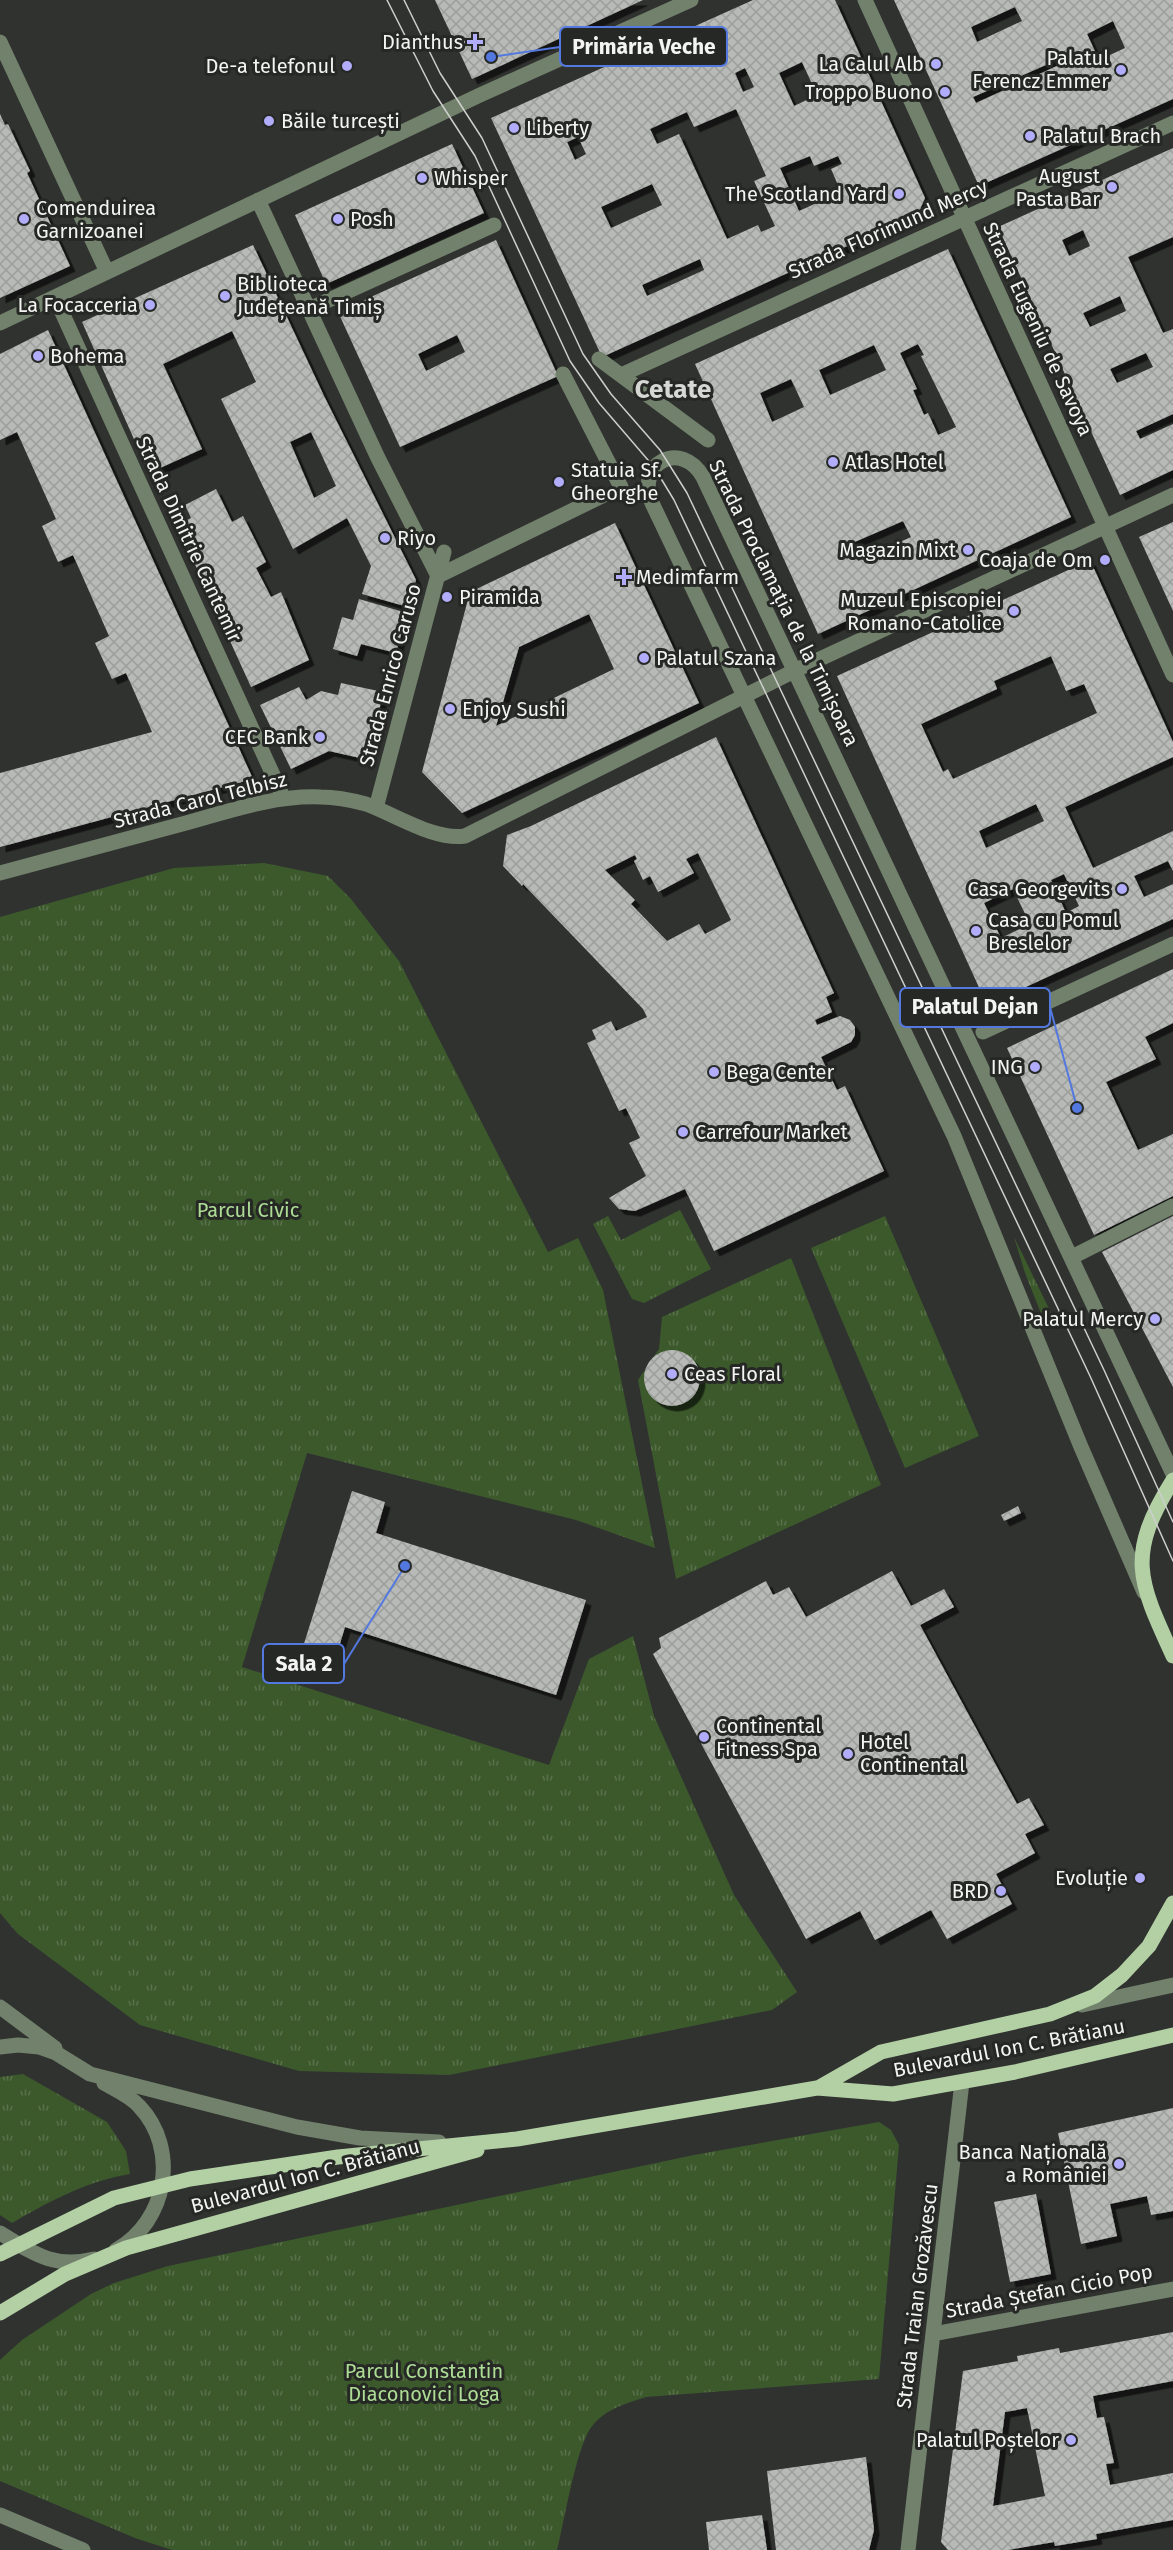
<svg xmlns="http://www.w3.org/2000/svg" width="1173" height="2550" font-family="'Fira Sans',sans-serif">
<defs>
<pattern id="grass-tufts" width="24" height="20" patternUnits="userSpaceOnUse" patternTransform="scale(1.5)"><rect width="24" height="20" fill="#3c592c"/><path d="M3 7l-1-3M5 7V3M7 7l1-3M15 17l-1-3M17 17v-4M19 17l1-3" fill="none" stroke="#59714b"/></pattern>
<pattern id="building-cross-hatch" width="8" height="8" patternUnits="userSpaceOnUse" patternTransform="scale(1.5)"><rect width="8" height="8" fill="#b8bab7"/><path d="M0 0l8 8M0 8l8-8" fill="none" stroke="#9c9e9c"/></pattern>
<filter id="shadow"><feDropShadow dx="5.5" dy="5.5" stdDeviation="0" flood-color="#0009"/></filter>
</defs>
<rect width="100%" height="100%" fill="#30322f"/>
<!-- grass -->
<path fill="url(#grass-tufts)" d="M264,863L328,876L351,899L399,961L548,1252L578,1238L603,1290L655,1548L576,1520L307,1453L242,1667L549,1765L589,1659L633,1636L654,1716L734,1895L797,1992L772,2010L449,2075L299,2071L140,2025L18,1934L0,1913V917L174,868Z
M680,1210L711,1269L644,1303L632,1299L593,1224L608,1216L621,1240Z
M885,1216L979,1436L905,1468L811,1248Z
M1014,1237L1055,1321L1046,1326L1025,1273Z
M791,1258L881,1485L676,1579L638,1380L659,1349L662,1317Z
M23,2074L107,2122L126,2151L130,2174C87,2181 50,2201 12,2223L0,2215V2077Z
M879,2122L891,2130L899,2145L879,2379L646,2397C627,2403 606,2409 593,2425C577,2442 564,2523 557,2550H172L135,2538L0,2481V2360L22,2340L91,2294L114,2283L168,2266L694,2155Z"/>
<!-- building -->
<path fill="url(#building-cross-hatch)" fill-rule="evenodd" filter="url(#shadow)" d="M435,0H643L472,79Z
M753,0H835L925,198L918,214L602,357L491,118ZM802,62L817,95L794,106L779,73ZM745,68L754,87L743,92L735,73ZM736,109L766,176L754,181L775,226L761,232L758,225L727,239L679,134L657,144L650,129L687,112L694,127ZM578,137L586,154L575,160L567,142ZM810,156L814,166L838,156L842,164L831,169L841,192L799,211L780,168ZM652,184L662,205L611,228L601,207ZM700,259L704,270L647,296L642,285Z
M894,0H1173V99L979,186ZM1015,7L1022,21L977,42L971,27ZM1113,21L1125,48L1099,60L1087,34ZM1057,60L1059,65L976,103L973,97Z
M0,114L5,125L8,124L30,171L27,173L70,266L0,298Z
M452,144L484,213L326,284L295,215Z
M1173,148V237L1128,257L1163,333L1173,329V414L1136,431L1140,439L1173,424V470L1120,495L998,227ZM1083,230L1090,246L1069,256L1062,240ZM1120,296L1126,311L1090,327L1083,313ZM1146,353L1153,367L1117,383L1110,369Z
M496,240L558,376L400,447L338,312ZM457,335L465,352L426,371L418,354Z
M253,245L324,396L416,580L408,607L362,594L371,566L347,518L293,549L221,399L256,382L232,331L163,364L202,449L149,473L82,322ZM311,432L336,486L314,498L290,442Z
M948,249L1071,517L818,634L695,364ZM918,344L924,355L921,356L956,427L938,435L928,413L924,415L913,390L917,389L900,353ZM874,345L886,370L830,395L819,370ZM791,379L804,407L772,422L760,393ZM903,521L911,537L858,561L850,544Z
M48,330L253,779L0,847V773L152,732L126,673L112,679L95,643L109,636L73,555L58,562L42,526L56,519L17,432L0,440V354Z
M216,489L232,522L243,516L266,562L256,568L271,597L281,592L309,660L251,687L177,525L191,518L185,505Z
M1173,522V611L1139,537Z
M615,523L699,703L462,813L422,772L470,592ZM589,614L614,669L496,726L519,647Z
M1090,560L1173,742V757L1065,807L1093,868L1173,831V871L1168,861L1134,876L1144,897L1173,884V919L987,1005L837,676ZM1051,656L1066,691L1084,684L1097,713L953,779L948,769L943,772L921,724L997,689L994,681ZM1036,804L1044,821L986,848L979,831ZM1064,874L1079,906L1066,913L1051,880ZM1013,889L1030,924L1001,938L984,903Z
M359,599L407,613L396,653L361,644L357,656L333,649L342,617L353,620Z
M341,683L383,692L369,760L329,751L291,769L260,705L299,687L306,700L321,691L338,695Z
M716,737L834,993L826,997L832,1012L815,1020L817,1025L840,1016L850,1020L855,1027V1035L851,1042L821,1057L837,1090L845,1086L884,1171L714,1251L685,1189L635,1211L619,1209L609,1198L646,1176L629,1143L640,1138L626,1108L619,1111L587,1043L596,1039L592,1030L611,1021L616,1031L647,1017L643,1009L523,884L522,886L503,866L507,835L531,826ZM698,853L731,920L705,934L699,924L667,941L631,904L635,900L605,870L635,855L637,859L634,861L643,880L650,876L658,892L694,873L686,859Z
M1173,969V1023L1145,1037L1156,1059L1106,1082L1138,1150L1173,1134V1196L1094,1235L1007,1048Z
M1173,1216V1387L1102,1252Z
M644 1378a28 28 0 1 1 56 0a28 28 0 1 1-56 0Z
M352,1491L385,1502L376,1533L586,1600L556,1695L345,1627L335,1660L302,1650Z
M1018,1506L1021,1513L1004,1521L1001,1515Z
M892,1571L911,1606L944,1589L954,1607L920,1625L1017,1804L1029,1798L1044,1825L1025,1834L1035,1853L996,1874L1012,1904L947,1939L931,1910L875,1940L860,1911L806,1939L653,1654L661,1648L659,1638L766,1581L773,1595L789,1587L806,1617Z
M1173,2108V2211L1151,2215L1147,2196L1110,2204L1117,2236L1081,2244L1058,2133Z
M1036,2194L1051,2274L1010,2282L994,2202Z
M1173,2332V2381L1093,2396L1097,2418L1104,2417L1114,2463L1106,2464L1110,2485L1173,2473V2520L1096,2534L1097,2539L1055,2546L1054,2542L1008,2550H948L941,2542L963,2371L1018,2361L1017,2356L1059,2348L1060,2353ZM1027,2408L1045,2496L993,2506L1005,2412Z
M866,2457L874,2530L869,2550H776L767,2471Z
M762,2515L767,2550H709L706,2522Z"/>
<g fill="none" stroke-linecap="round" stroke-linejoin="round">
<!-- minor -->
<path stroke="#72816c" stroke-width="15" d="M865,0L1173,675
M0,42L107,272
M258,200L378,458L438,576L602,496
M55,297L284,799
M309,309L494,225
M0,323L480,95L691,0
M599,359L708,440
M563,374L621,487
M621,375L1173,123
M376,808L444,552
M0,873C62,856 124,840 186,823C229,811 275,795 321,797C335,797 351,800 366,804C394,814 435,841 465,836L796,670L1173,495
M983,1032L1173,944
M1072,1257L1173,1206
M1144,1592L1081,1447L954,1136L652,503C635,463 681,439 703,477L1173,1474
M1082,2005L1173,1985
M0,2007L55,2048
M0,2047L18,2045L39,2047L56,2053L90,2074L297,2127L360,2138L439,2142
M104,2083C116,2090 130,2096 139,2106C180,2149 167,2222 116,2250
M0,2233C33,2253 53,2269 94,2259
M933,2334L1173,2289
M0,2515L83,2550
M908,2550L962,2082"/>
<!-- major -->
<path stroke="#b3d0a5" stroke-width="15" d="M1173,1480C1126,1555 1138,1580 1173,1656
M818,2088L881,2052L1050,2014L1095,1996L1122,1975L1149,1946L1173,1903
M0,2254L114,2198L190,2179L338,2157L517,2139L817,2088L893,2094L1015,2072L1173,2035
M0,2313L65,2274L126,2248L477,2150"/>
<!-- tram -->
<path stroke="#cecfcd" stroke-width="1.5" d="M387,0L433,91L475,156L570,361L599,403L654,467L674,500L1090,1376L1173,1561
M404,0L440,73L482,138L583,354L611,394L660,450L687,493L1104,1370L1173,1522"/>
</g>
<!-- markers -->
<g fill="#b1adfa" stroke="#262825" stroke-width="2">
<path d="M472 33h6v6h6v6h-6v6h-6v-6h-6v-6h6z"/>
<circle cx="936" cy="64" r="6"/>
<circle cx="347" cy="66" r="6"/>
<circle cx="1121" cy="70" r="6"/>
<circle cx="945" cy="92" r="6"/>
<circle cx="269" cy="121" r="6"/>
<circle cx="514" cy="128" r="6"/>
<circle cx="1030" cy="136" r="6"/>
<circle cx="422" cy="178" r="6"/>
<circle cx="1112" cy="187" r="6"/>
<circle cx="899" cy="194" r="6"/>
<circle cx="24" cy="219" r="6"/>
<circle cx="338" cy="219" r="6"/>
<circle cx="225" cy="296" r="6"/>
<circle cx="150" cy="305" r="6"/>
<circle cx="38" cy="356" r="6"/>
<circle cx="833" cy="462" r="6"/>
<circle cx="559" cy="482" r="6"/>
<circle cx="385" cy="538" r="6"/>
<circle cx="968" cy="550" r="6"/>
<circle cx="1105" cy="560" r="6"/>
<path d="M621 568h6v6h6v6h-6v6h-6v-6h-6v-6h6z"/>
<circle cx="447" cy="597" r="6"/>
<circle cx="1014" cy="611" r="6"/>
<circle cx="644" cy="658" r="6"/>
<circle cx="450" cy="709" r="6"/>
<circle cx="320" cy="737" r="6"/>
<circle cx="1122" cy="889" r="6"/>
<circle cx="976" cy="931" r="6"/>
<circle cx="1035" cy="1067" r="6"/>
<circle cx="714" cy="1072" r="6"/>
<circle cx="683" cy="1132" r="6"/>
<circle cx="1155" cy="1319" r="6"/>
<circle cx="672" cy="1374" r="6"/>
<circle cx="704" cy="1737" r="6"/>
<circle cx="848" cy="1754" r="6"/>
<circle cx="1140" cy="1878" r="6"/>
<circle cx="1001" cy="1891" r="6"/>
<circle cx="1119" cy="2164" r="6"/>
<circle cx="1071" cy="2440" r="6"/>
</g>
<g text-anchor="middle" stroke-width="6" stroke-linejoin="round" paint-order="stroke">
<!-- poi labels -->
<g font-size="20" fill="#f4f5f3" stroke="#262825" text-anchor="start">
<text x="463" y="49" text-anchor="end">Dianthus</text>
<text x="1109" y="65" text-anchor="end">Palatul<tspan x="1109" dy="23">Ferencz Emmer</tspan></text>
<text x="924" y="71" text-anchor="end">La Calul Alb</text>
<text x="335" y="73" text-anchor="end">De-a telefonul</text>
<text x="933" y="99" text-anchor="end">Troppo Buono</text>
<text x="281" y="128">Băile turcești</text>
<text x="526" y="135">Liberty</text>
<text x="1042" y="143">Palatul Brach</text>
<text x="1100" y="183" text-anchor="end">August<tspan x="1100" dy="23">Pasta Bar</tspan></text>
<text x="434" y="185">Whisper</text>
<text x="887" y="201" text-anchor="end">The Scotland Yard</text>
<text x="36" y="215">Comenduirea<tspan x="36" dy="23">Garnizoanei</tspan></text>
<text x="350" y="226">Posh</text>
<text x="237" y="291">Biblioteca<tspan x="237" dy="23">Județeană Timiș</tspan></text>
<text x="138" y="312" text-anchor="end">La Focacceria</text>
<text x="50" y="363">Bohema</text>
<text x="845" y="469">Atlas Hotel</text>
<text x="571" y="477">Statuia Sf.<tspan x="571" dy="23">Gheorghe</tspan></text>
<text x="397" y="545">Riyo</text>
<text x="956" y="557" text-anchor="end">Magazin Mixt</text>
<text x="1093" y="567" text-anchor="end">Coaja de Om</text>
<text x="636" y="584">Medimfarm</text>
<text x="459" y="604">Piramida</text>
<text x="1002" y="607" text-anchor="end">Muzeul Episcopiei<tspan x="1002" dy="23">Romano-Catolice</tspan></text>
<text x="656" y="665">Palatul Szana</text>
<text x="462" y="716">Enjoy Sushi</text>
<text x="308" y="744" text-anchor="end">CEC Bank</text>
<text x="1110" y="896" text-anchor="end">Casa Georgevits</text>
<text x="988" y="927">Casa cu Pomul<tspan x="988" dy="23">Breslelor</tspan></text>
<text x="1023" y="1074" text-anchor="end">ING</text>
<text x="726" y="1079">Bega Center</text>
<text x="695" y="1139">Carrefour Market</text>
<text x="1143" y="1326" text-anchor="end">Palatul Mercy</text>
<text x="684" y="1381">Ceas Floral</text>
<text x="716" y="1733">Continental<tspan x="716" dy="23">Fitness Spa</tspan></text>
<text x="860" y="1749">Hotel<tspan x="860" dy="23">Continental</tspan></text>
<text x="1128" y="1885" text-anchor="end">Evoluție</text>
<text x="989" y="1898" text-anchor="end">BRD</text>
<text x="1107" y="2159" text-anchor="end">Banca Națională<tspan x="1107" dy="23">a României</tspan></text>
<text x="1059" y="2447" text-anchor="end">Palatul Poștelor</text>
</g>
<!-- street labels -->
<g font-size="20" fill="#f4f5f3" stroke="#262825">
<text transform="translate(888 229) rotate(-24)" y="7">Strada Florimund Mercy</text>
<text transform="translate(1038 329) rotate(65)" y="7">Strada Eugeniu de Savoya</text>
<text transform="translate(189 539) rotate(65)" y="7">Strada Dimitrie Cantemir</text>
<text transform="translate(784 603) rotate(64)" y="7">Strada Proclamația de la Timișoara</text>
<text transform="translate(390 675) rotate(-75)" y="7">Strada Enrico Caruso</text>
<text transform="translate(200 800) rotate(-14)" y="7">Strada Carol Telbisz</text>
<text transform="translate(1009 2048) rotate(-11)" y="7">Bulevardul Ion C. Brătianu</text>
<text transform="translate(305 2176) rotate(-15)" y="7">Bulevardul Ion C. Brătianu</text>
<text transform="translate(1049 2291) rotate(-11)" y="7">Strada Ștefan Cicio Pop</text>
<text transform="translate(917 2296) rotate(-83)" y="7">Strada Traian Grozăvescu</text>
</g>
<!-- park labels -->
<g font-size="20" fill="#addd95" stroke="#262825">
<text x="248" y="1217">Parcul Civic</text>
<text x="424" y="2378">Parcul Constantin<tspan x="424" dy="23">Diaconovici Loga</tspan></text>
</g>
<!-- district labels -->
<g font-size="26" font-weight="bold" fill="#d6d8d4" stroke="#262825">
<text x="673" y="398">Cetate</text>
</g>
</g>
<!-- callouts -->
<path fill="none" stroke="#5378df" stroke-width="2" d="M491 57L560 47M1077 1108L1050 1007M405 1566L344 1664"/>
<g fill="#5378df" stroke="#262825" stroke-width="2">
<circle cx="491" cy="57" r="6"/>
<circle cx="1077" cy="1108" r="6"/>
<circle cx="405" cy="1566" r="6"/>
</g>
<g fill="#262825" stroke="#5378df" stroke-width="2">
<rect x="560" y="27" width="167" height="39" rx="6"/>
<rect x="900" y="988" width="150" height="39" rx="6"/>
<rect x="263" y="1644" width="81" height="39" rx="6"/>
</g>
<g font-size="21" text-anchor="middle" font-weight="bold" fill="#f4f5f3">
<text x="644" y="54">Primăria Veche</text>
<text x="975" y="1014">Palatul Dejan</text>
<text x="304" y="1671">Sala 2</text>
</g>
</svg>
